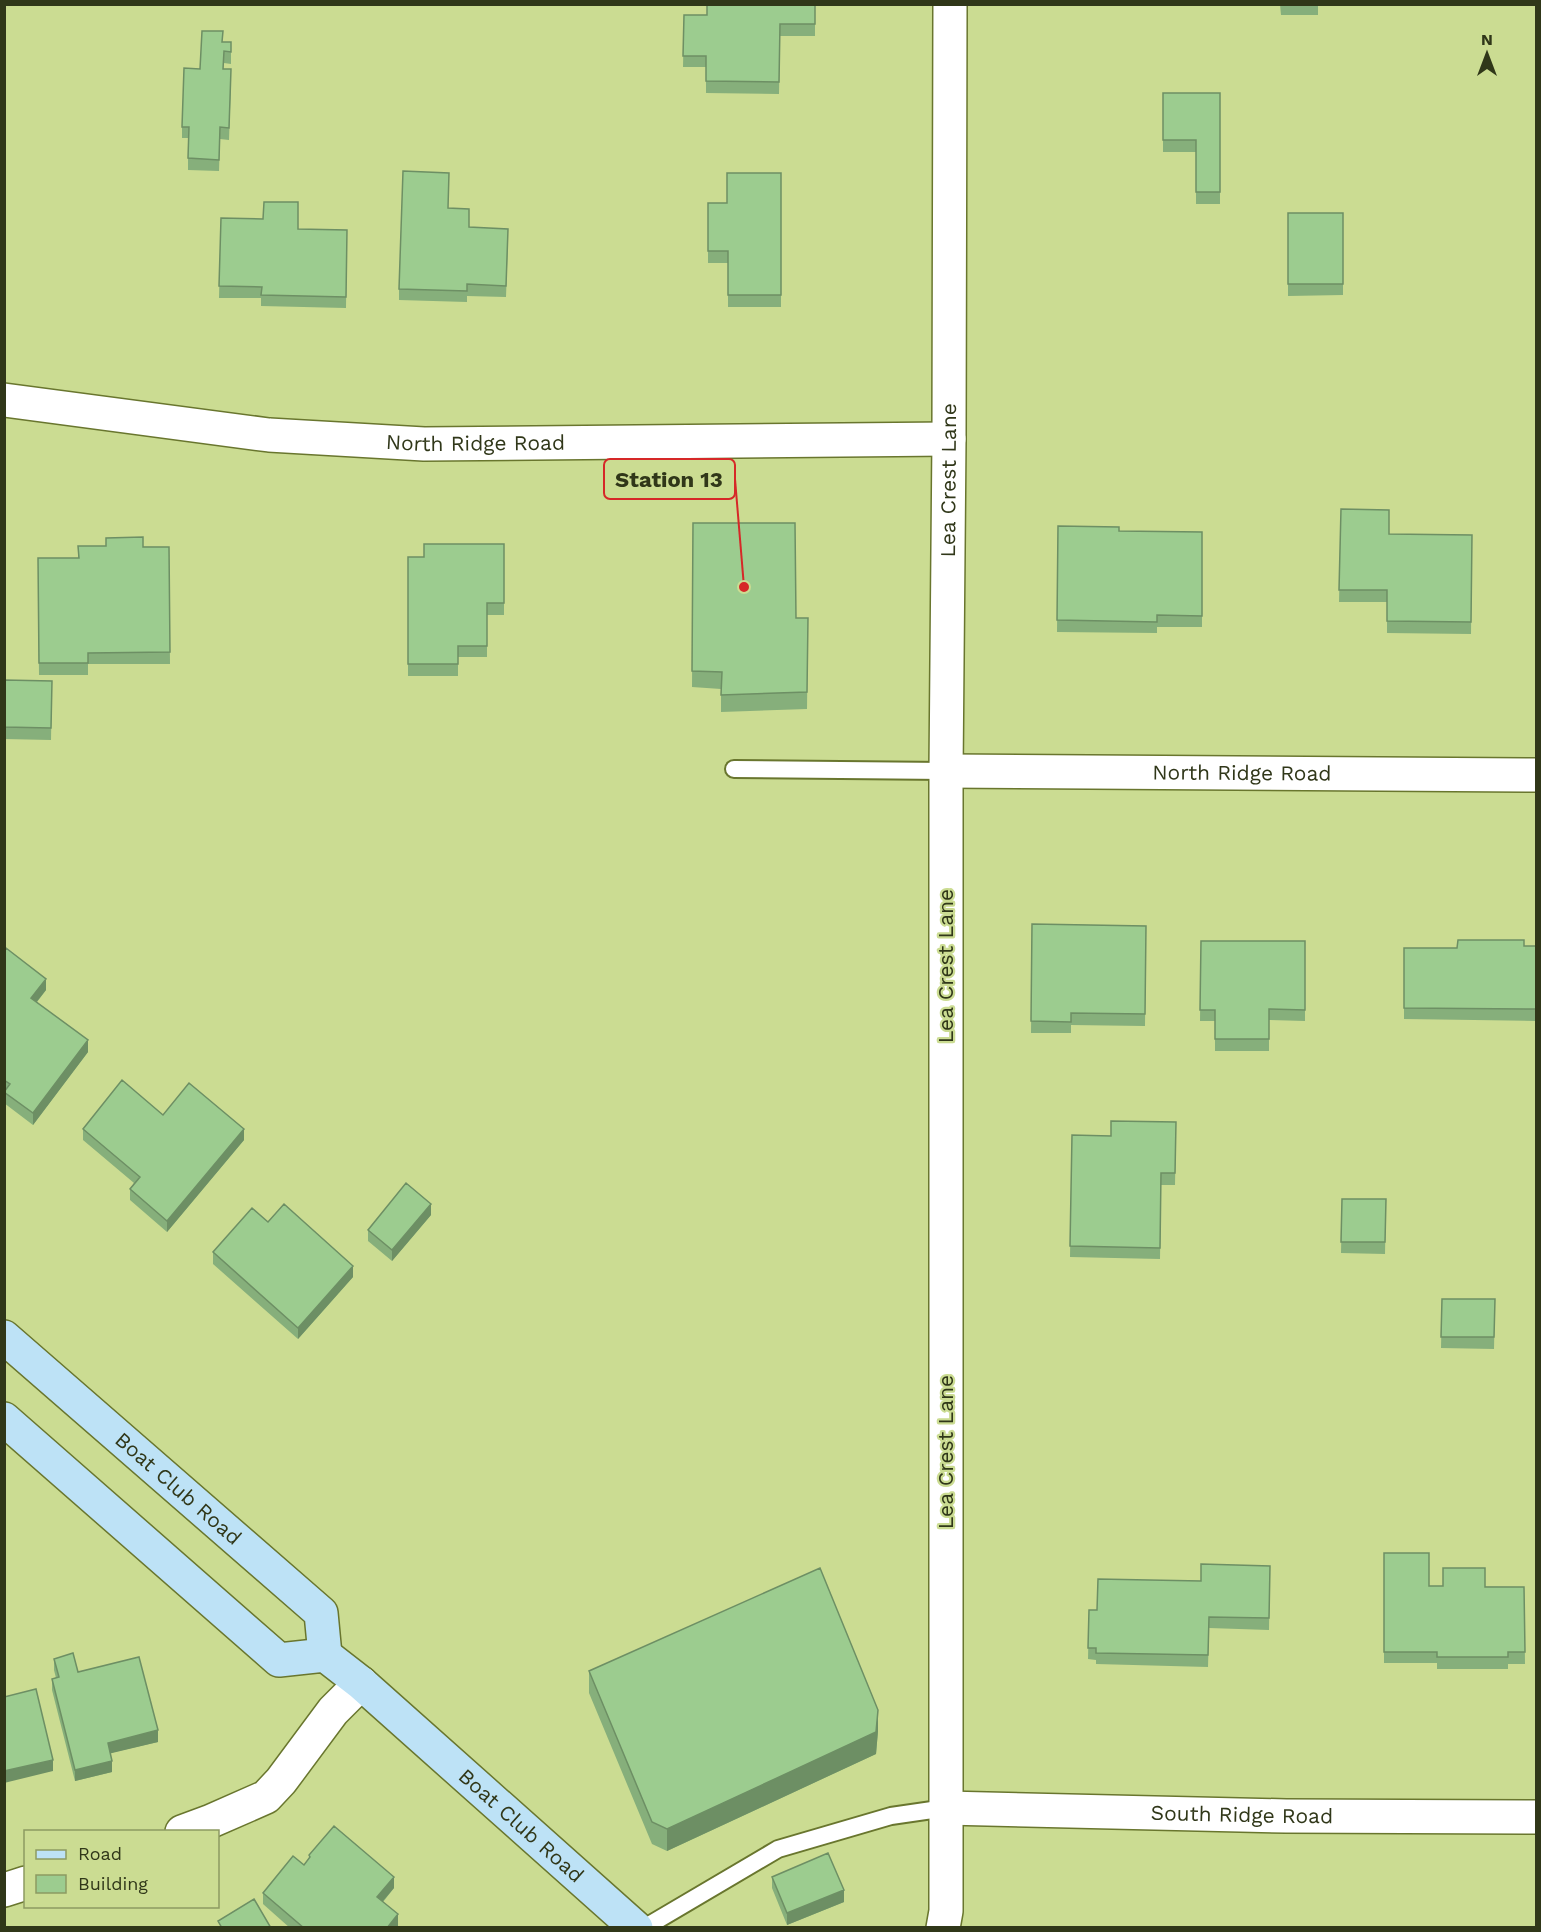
<svg xmlns="http://www.w3.org/2000/svg" width="1541" height="1932" font-family="'Work Sans',sans-serif">
<rect width="100%" height="100%" fill="#cbdc92"/>
<g fill="none" stroke-linecap="round" stroke-linejoin="round">
<!-- lane casing -->
<g stroke="#69762e" stroke-width="20">
<path id="lane" d="M734,769L946,771
M644,1928L778,1849L891,1816L946,1808"/>
</g>
<!-- street casing -->
<g stroke="#69762e" stroke-width="36">
<g id="street">
<path id="s1" d="M4,400L269,435L424,444L949,439"/>
<path id="s2" d="M946,771L1536,775"/>
<path id="s3" d="M946,1808L1286,1816L1536,1817"/>
<path d="M182,1832L209,1822L266,1797L281,1781L333,1711L361,1683"/>
<path d="M4,1890L26,1883"/>
<path id="s4" d="M943,1928L946,1911V771L949,439L950,4"/>
</g>
</g>
<!-- secondary casing -->
<g stroke="#69762e" stroke-width="36">
<g id="secondary">
<path id="s5" d="M4,1337L321,1613L325,1655"/>
<path id="s6" d="M4,1419L279,1660L325,1655L361,1683L636,1928"/>
</g>
</g>
<!-- lane -->
<use href="#lane" stroke="#fff" stroke-width="16"/>
<!-- street -->
<use href="#street" stroke="#fff" stroke-width="33"/>
<!-- secondary -->
<use href="#secondary" stroke="#bde2f6" stroke-width="33"/>
</g>
<!-- wall -->
<path fill="#86af7b" d="M815,4V36H780L779,94L706,93V67H683L684,15H707Z
M1280,4H1318V15H1281Z
M223,42H231V64L224,63L223,69L231,81L229,140L220,139L219,171L188,170V138H182V127L200,69Z
M1163,93H1220V204H1196V152H1163Z
M781,173V307H728V263H708V203H727Z
M448,208L469,228L508,240L506,297L467,296V302L399,300V289Z
M1288,213H1343V295L1288,296Z
M221,218L298,229L347,230L346,308L261,306V298H219Z
M1341,509L1389,534L1472,535L1471,634L1387,633V602H1339Z
M693,523L796,618H808L807,709L721,712V689L692,687Z
M1058,526L1119,531L1202,532V627H1157V633L1057,632Z
M504,544V615H487V657H458V676H408V557H424Z
M78,546L169,547L170,664H88V675H39L38,558H78Z
M4,680L52,681L51,740L4,739Z
M1032,924L1146,926L1145,1026L1071,1025V1033H1031Z
M1201,941H1305V1021L1269,1020V1051H1215V1021H1200Z
M1524,946H1536V1021L1404,1019V948H1457Z
M4,951L46,990L37,1002L88,1052L33,1125L4,1103Z
M1176,1122L1175,1185H1161L1160,1259L1070,1257L1072,1135L1111,1136Z
M83,1129L244,1140L167,1232L130,1200V1189L134,1183L83,1140Z
M1342,1199H1386L1385,1254L1341,1253Z
M431,1215L392,1261L368,1241V1230Z
M268,1222L353,1277L298,1339L213,1264V1252Z
M1442,1299H1495L1494,1349L1441,1348Z
M1384,1553L1429,1586L1524,1587L1525,1664H1508V1669H1437V1663H1384Z
M1270,1566L1269,1630L1209,1628L1208,1667L1096,1664V1660L1088,1659L1089,1610H1097L1201,1581Z
M54,1659L158,1742L110,1753L112,1772L75,1781L52,1690V1679L56,1678L54,1670Z
M589,1671L878,1731L876,1754L667,1851L652,1844L589,1693Z
M309,1855L394,1888L383,1902L398,1926L397,1928H290L263,1904V1893L304,1865L309,1859Z
M772,1877L844,1902L787,1925L772,1888Z"/>
<!-- shaded-wall -->
<path fill="#6d8f64" d="M46,979V990L31,1009V998Z
M88,1040V1052L33,1125V1113Z
M244,1129V1140L167,1232V1221Z
M431,1204V1215L392,1261V1250Z
M353,1266V1277L298,1339V1328Z
M878,1710V1731L876,1754L667,1851V1829Z
M158,1730V1742L108,1754V1743Z
M53,1760V1771L4,1783V1771Z
M112,1761V1772L75,1781V1770Z
M6,1786V1798H4V1787Z
M394,1877V1888L377,1908V1897Z
M844,1890V1902L787,1925V1913Z
M398,1914V1926L397,1928H387Z"/>
<!-- building -->
<path fill="#9ccc8f" stroke="#6d8f64" stroke-width="1.5" d="M707,4H815V24H780L779,82L706,81V56H683L684,15H707Z
M202,31H223L222,42H231V52L224,51L223,69H231L229,128L220,127L219,160L188,158L189,127H182L184,68L200,69Z
M1163,93H1220V192H1196V140H1163Z
M403,171L449,173L448,208L469,209V227L508,229L506,286L467,284V291L399,289Z
M727,173H781V295H728V251H708V203H727Z
M264,202H298V229L347,230L346,297L261,295L262,287L219,286L221,218L263,219Z
M1288,213H1343V284H1288Z
M1341,509L1389,510V534L1472,535L1471,622L1387,621V590H1339Z
M693,523H795L796,618H808L807,692L721,695L722,672L692,671Z
M1058,526L1119,527V531L1202,532V616L1157,615V622L1057,620Z
M143,537V547H169L170,652L88,653V663H39L38,558H79L78,546H106V538Z
M424,544H504V603H487V646H458V664H408V557H424Z
M4,680L52,681L51,728L4,727Z
M1032,924L1146,926L1145,1014L1071,1013V1022L1031,1021Z
M1458,940H1524V946H1536V1009L1404,1008V948H1457Z
M1201,941H1305V1010L1269,1009V1039H1215V1010H1200Z
M6,948L46,979L31,998L88,1040L33,1113L4,1092L10,1084L4,1080V951Z
M122,1080L163,1115L189,1083L244,1129L167,1221L130,1189L140,1177L83,1129Z
M1111,1121L1176,1122L1175,1173H1161L1160,1248L1070,1246L1072,1135L1111,1136Z
M406,1183L431,1204L392,1250L368,1230Z
M1342,1199H1386L1385,1242H1341Z
M284,1204L353,1266L298,1328L213,1252L252,1208L268,1222Z
M1442,1299H1495L1494,1337H1441Z
M1384,1553H1429V1586H1443V1568H1485V1587H1524L1525,1652H1508V1657H1437V1652H1384Z
M1201,1564L1270,1566L1269,1618L1209,1617L1208,1655L1096,1653V1648H1088L1089,1610H1097L1098,1579L1201,1581Z
M820,1568L878,1710L876,1732L667,1829L652,1822L589,1671Z
M73,1653L78,1672L139,1657L158,1730L108,1743L112,1761L75,1770L52,1679L59,1677L54,1659Z
M36,1689L53,1760L4,1771V1697Z
M334,1826L394,1877L377,1897L398,1914L387,1928H304L263,1893L293,1856L304,1865L310,1857L309,1855Z
M828,1853L844,1890L787,1913L772,1877Z
M254,1899L271,1928H222L218,1921Z"/>
<g text-anchor="middle" stroke-width="4.5" stroke-linejoin="round" paint-order="stroke">
<!-- street labels -->
<g font-size="21" fill="#303719" stroke="#cbdc92">
<text dy="7" stroke="none"><textPath href="#s1" startOffset="474">North Ridge Road</textPath></text>
<text dy="7" stroke="none"><textPath href="#s4" startOffset="1448">Lea Crest Lane</textPath></text>
<text dy="7" stroke="none"><textPath href="#s2" startOffset="296">North Ridge Road</textPath></text>
<text transform="translate(946 966) rotate(-90)" y="7">Lea Crest Lane</text>
<text transform="translate(946 1452) rotate(-90)" y="7">Lea Crest Lane</text>
<text dy="7" stroke="none"><textPath href="#s5" startOffset="231">Boat Club Road</textPath></text>
<text dy="7" stroke="none"><textPath href="#s3" startOffset="296">South Ridge Road</textPath></text>
<text dy="7" stroke="none"><textPath href="#s6" startOffset="672">Boat Club Road</textPath></text>
</g>
</g>
<!-- callouts -->
<path fill="none" stroke="#d62828" stroke-width="2" d="M744 587L735 479"/>
<circle fill="#d62828" stroke="#cbdc92" stroke-width="2" cx="744" cy="587" r="6"/>
<rect fill="#cbdc92" stroke="#d62828" stroke-width="2" x="604" y="459" width="131" height="40" rx="6"/>
<g font-size="22" text-anchor="middle" font-weight="bold" fill="#303719">
<text x="669" y="487">Station 13</text>
</g>
<!-- border -->
<rect width="1541" height="1932" fill="none" stroke="#303719" stroke-width="12"/>
<!-- legend -->
<rect x="24" y="1830" width="195" height="78" fill="#cbdc92" stroke="#8d9a62" stroke-width="1.5"/>
<rect x="36" y="1850" width="30" height="9" fill="#bde2f6" stroke="#8d9a62" stroke-width="1.5"/>
<text x="78" y="1860" font-size="18" fill="#303719">Road</text>
<rect x="36" y="1875" width="30" height="18" fill="#9ccc8f" stroke="#8d9a62" stroke-width="1.5"/>
<text x="78" y="1890" font-size="18" fill="#303719">Building</text>
<!-- north arrow -->
<g transform="translate(1487 54)" stroke="#cbdc92" stroke-width="4.5" paint-order="stroke">
<path d="M0-4.5L10 22L0 15L-10 22Z" fill="#303719"/>
<text y="-9" font-size="16" font-weight="bold" text-anchor="middle" fill="#303719">N</text>
</g>
</svg>
